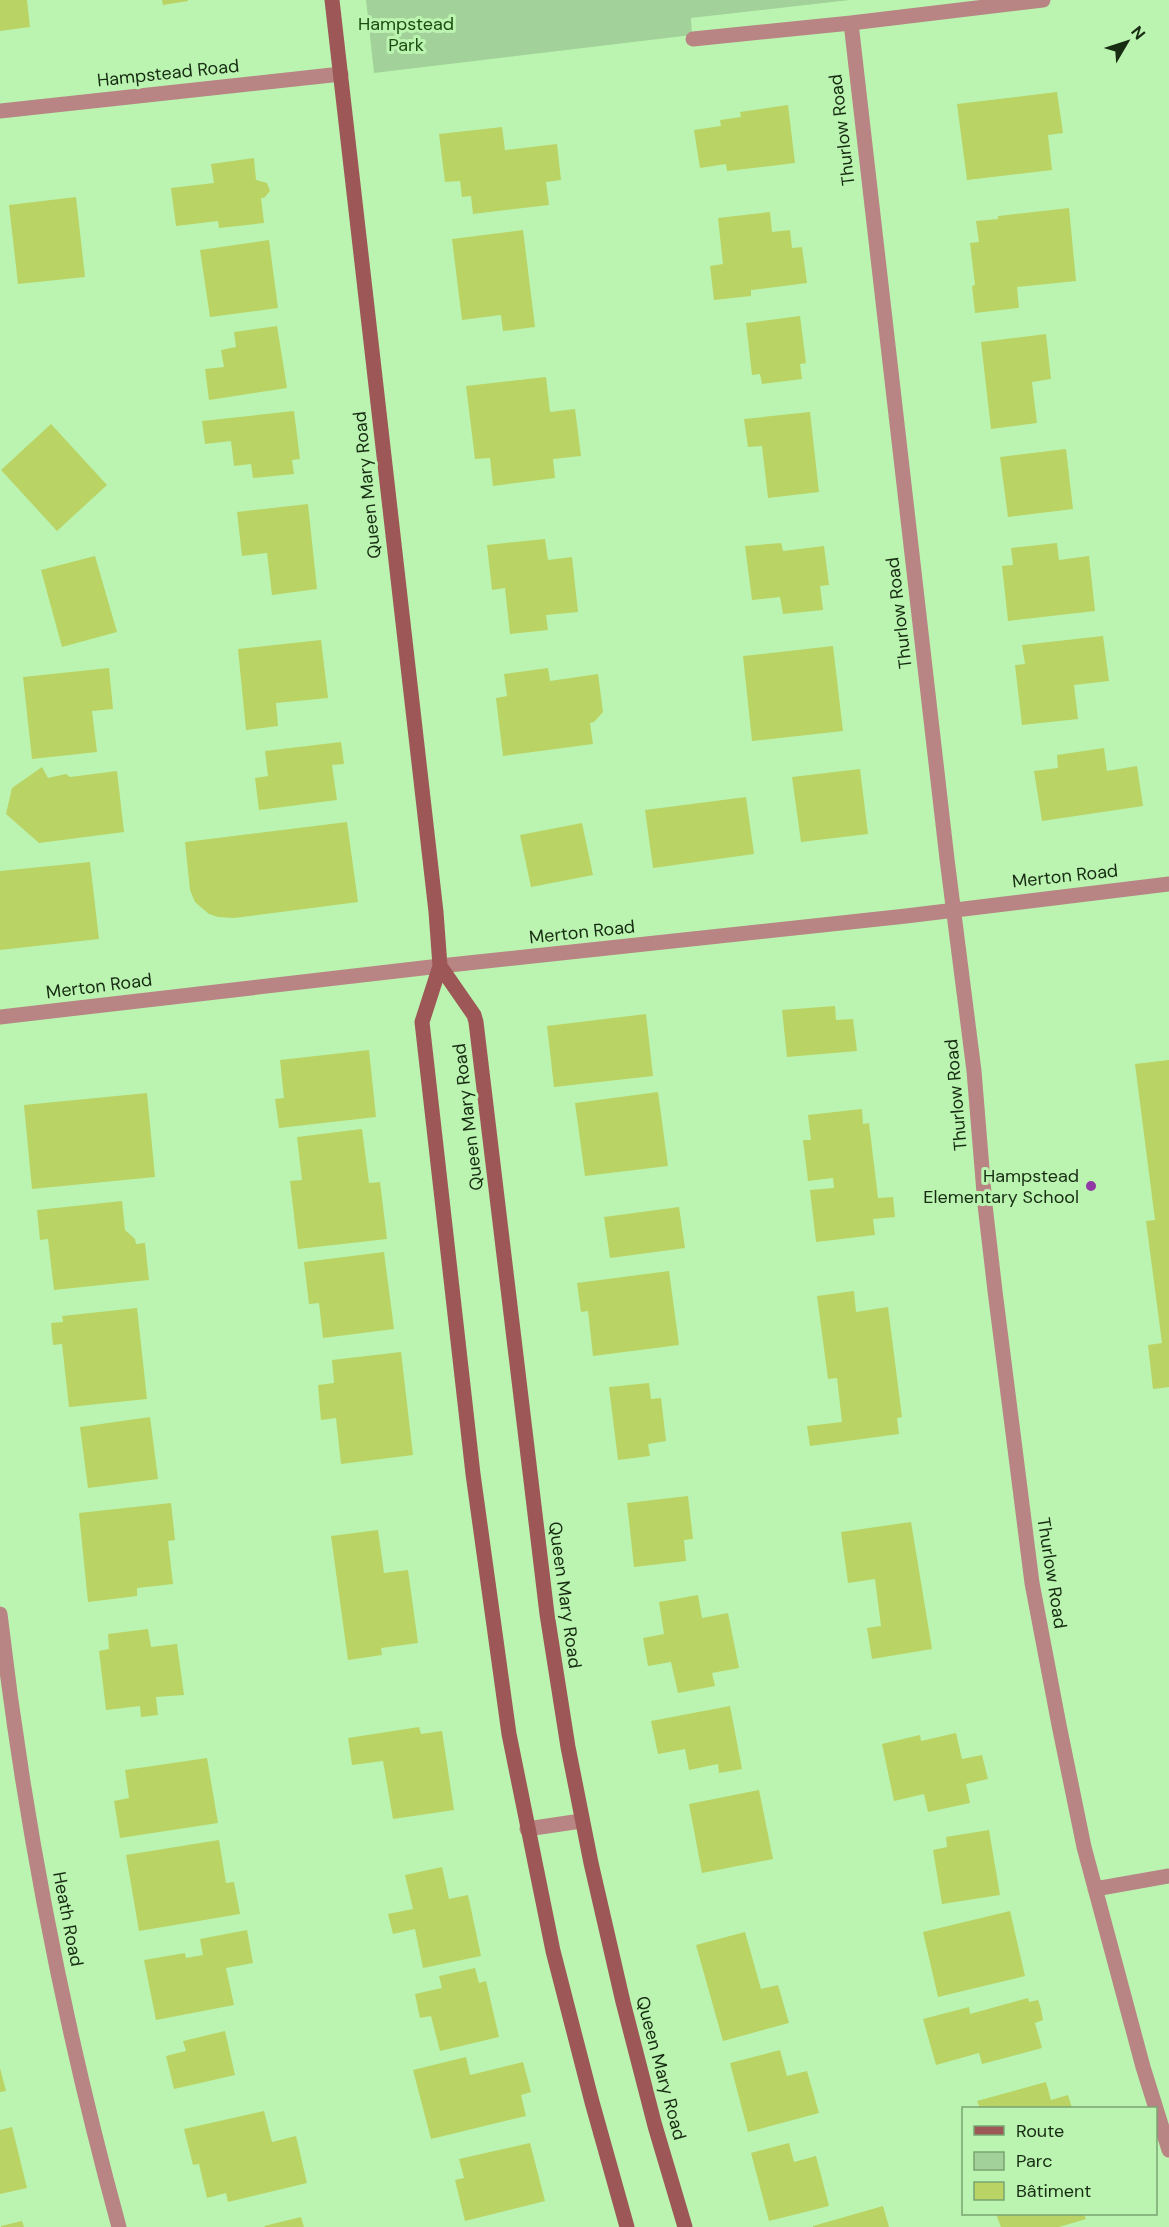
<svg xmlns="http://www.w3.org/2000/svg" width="1169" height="2227" font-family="'DM Sans',sans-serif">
<rect width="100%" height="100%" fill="#bbf4b0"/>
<!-- green -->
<path fill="#a2d299" d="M366,0H850L691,18L692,35L374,73Z"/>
<!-- building -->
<path fill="#b9d365" d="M0,0H27L30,27L0,31Z
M162,0H188V1L163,5Z
M1057,92L1063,133L1048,135L1052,170L967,180L957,104Z
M788,105L795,163L727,171L726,164L700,168L694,130L721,126L720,120L741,117L740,112Z
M502,127L505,150L557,144L561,180L546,182L549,205L473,214L471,196L462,197L460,181L445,182L439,134Z
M254,158L256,180L267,183L270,191L264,198H261L264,223L219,228L218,221L176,226L171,188L214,183L211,164Z
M76,197L85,277L18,284L9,205Z
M1069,208L1076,281L1017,287L1019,308L975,313L972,286L975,285L970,243L979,242L976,221L998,219V216Z
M770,212L772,232L790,230L792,248L802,247L807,283L751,290V296L714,300L710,266L723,264L718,218Z
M523,230L535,327L503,331L501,315L462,320L452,239Z
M269,240L278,308L210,317L200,250Z
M800,316L806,363L800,364L802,379L762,384L760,374L752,375L746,323Z
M277,326L287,388L209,400L205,369L224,367L221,350L236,347L234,332Z
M1046,334L1051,379L1032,382L1037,423L991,429L981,342Z
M546,377L550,412L575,409L581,456L553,459L555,478L493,486L490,458L475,459L466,386Z
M294,411L300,459L292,460L294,474L253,478L251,464L234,466L231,441L205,444L202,421Z
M810,412L819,492L768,498L762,446L748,447L744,419Z
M51,424L107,485L57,531L1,470Z
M1066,449L1073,509L1008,517L1000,457Z
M308,504L317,589L272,595L267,553L242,556L237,512Z
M545,539L548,560L572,557L578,612L546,615L548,630L510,634L505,588L492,590L487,545Z
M781,543L783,551L824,546L829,585L820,586L823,610L783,614L780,597L752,600L745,546Z
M1057,543L1059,560L1089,556L1095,611L1008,621L1002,566L1013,565L1011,548Z
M95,556L117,632L62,647L41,570Z
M1103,636L1109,681L1074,685L1078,719L1022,725L1015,665L1025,664L1022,645Z
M321,640L328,698L276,703L278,726L246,730L238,649Z
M833,646L843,731L752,741L743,656Z
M109,668L113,709L92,711L97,752L32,759L23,677Z
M548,668L550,681L598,674L603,712L594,722L590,723L593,744L503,756L496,698L507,696L504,674Z
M341,742L344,764L332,765L337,800L259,810L255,778L268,776L265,751Z
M1104,748L1107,771L1137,766L1143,806L1042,821L1034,771L1058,768L1057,755Z
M42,767L48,778L66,774L70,777L117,771L124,832L39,843L6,814L12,788Z
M860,769L868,834L801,842L792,777Z
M746,797L754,854L653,868L645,810Z
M347,822L358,902L234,918L218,917L209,914L195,902L190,890L185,842Z
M582,823L593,875L531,887L520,835Z
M90,862L99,939L0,950V871Z
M835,1006L836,1020L853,1019L857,1051L787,1057L782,1010Z
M646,1014L653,1076L554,1087L547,1026Z
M369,1050L376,1117L279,1128L275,1099L284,1098L280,1060Z
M1169,1060V1387L1153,1389L1148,1345L1162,1343L1146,1221L1155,1220L1135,1064Z
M658,1092L668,1166L585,1176L575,1103Z
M147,1093L155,1177L32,1189L24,1105Z
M862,1109L863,1124L869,1123L878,1198L893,1197L895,1217L873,1219L875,1235L816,1242L810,1190L834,1188L833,1178L808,1181L803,1140H811L808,1115Z
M362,1129L369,1183L380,1182L387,1239L298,1249L290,1181L302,1180L297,1137Z
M122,1201L125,1230L135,1239L136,1244L145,1243L149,1280L54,1290L48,1239L40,1240L37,1210Z
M679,1207L685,1248L610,1258L604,1217Z
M384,1252L394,1329L323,1338L319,1303L309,1304L304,1262Z
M669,1271L679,1345L593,1356L588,1311L581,1312L577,1283Z
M854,1291L856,1312L888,1307L902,1417L897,1418L899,1434L810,1446L807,1426L842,1422L837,1378L828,1379L817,1296Z
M137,1308L147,1399L69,1407L62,1344L53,1345L51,1323L63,1322L62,1316Z
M401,1352L413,1455L341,1464L336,1418L321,1420L318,1385L334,1383L332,1360Z
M649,1383L651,1399L661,1398L666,1441L648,1444L650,1456L618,1460L609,1387Z
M150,1417L158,1479L88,1488L80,1427Z
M688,1496L693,1539L684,1540L686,1561L634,1567L627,1503Z
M171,1503L175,1540L168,1541L173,1584L137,1588V1596L88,1602L79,1513Z
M911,1522L932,1649L872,1659L867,1628L881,1626L875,1579L848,1583L841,1532Z
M378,1530L384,1573L408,1570L418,1643L381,1648L382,1655L348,1660L331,1536Z
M698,1595L702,1618L728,1613L739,1668L712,1673L715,1686L678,1693L671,1662L648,1666L643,1638L664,1634L659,1602Z
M148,1629L151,1647L177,1644L184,1695L156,1697L158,1715L141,1717L140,1706L106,1710L99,1651L109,1649L108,1634Z
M730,1706L742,1769L719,1773L718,1764L689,1770L685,1749L658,1754L651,1721Z
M419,1727L421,1734L442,1731L454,1810L393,1819L383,1761L352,1765L348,1738Z
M956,1733L962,1759L982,1755L988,1779L966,1784L970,1803L928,1812L924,1794L894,1801L882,1744L920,1735L921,1741Z
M207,1758L218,1823L120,1838L114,1801L129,1798L125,1770Z
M759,1790L773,1859L702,1873L689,1804Z
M989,1830L1000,1895L942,1904L933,1850L947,1847L946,1837Z
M219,1840L226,1883L234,1882L240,1914L139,1931L126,1855Z
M442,1867L449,1899L468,1895L481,1956L423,1968L415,1929L393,1934L388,1914L413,1909L405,1875Z
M1010,1911L1025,1976L938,1997L923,1932Z
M247,1930L253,1963L226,1968L234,2005L156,2020L144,1960L185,1953L186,1958L203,1955L200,1939Z
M745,1932L761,1989L778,1985L789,2023L723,2041L696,1945Z
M475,1968L479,1983L486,1981L499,2037L440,2051L431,2016L420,2018L415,1994L442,1988L439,1976Z
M1028,1998L1029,2002L1038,2000L1041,2009L1043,2020L1035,2023L1042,2048L982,2064L979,2053L936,2065L923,2019L969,2007L970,2014Z
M225,2031L235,2075L174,2089L166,2056L186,2051L183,2041Z
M780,2050L787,2076L807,2071L819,2113L748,2132L730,2063Z
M466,2057L470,2075L523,2062L531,2092L521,2095L526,2116L431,2139L413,2070Z
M0,2068L6,2091L0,2092Z
M1046,2082L1051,2100L1068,2095L1072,2108H980L977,2101Z
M264,2111L272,2142L296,2136L307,2183L228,2202L226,2193L207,2198L199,2164L193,2165L184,2129Z
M12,2127L27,2188L0,2194V2130Z
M530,2143L545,2201L465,2221L455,2180L464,2178L459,2159Z
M789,2143L794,2162L816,2156L829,2206L769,2221L751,2153Z
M883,2206L889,2227H813V2226Z
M996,2214H1084L1086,2219L1059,2227H1001Z
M301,2217L304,2227H265L264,2226Z
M22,2221L24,2227H1V2226Z"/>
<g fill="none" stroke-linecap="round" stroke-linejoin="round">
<!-- street -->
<path stroke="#b88584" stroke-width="15" d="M851,23L947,859L974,1071L985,1205L995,1291L1032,1583L1059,1725L1084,1847L1143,2067L1169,2150
M693,39L851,23L1043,0
M0,111L341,74
M0,1017L440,966L906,916L1169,884
M0,1614C24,1821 64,2026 119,2227
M527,1829L581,1821
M1095,1889L1169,1876"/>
<!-- secondary -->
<path stroke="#9e5757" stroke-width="15" d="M332,0L436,912L440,966L422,1022L473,1474L509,1734L553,1951L592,2102L627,2227
M440,966L474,1015L476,1022L547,1614L568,1747L591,1863L623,2002L655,2126L685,2227"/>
</g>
<!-- markers -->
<circle fill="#9239a5" stroke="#bbf4b0" stroke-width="2" cx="1091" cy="1186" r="6"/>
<g text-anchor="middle" stroke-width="6" stroke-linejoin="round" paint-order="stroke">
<!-- park labels -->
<g font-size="18" fill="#1c4c12" stroke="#bbf4b0">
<text x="406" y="30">Hampstead<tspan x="406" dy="21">Park</tspan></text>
</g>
<!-- street labels -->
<g font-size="18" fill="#172c13" stroke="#bbf4b0">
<text transform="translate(168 73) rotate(-6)" y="6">Hampstead Road</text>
<text transform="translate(842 130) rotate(-97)" y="6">Thurlow Road</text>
<text transform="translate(367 485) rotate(-96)" y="6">Queen Mary Road</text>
<text transform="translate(899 613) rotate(-97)" y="6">Thurlow Road</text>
<text transform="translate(1065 876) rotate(-6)" y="6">Merton Road</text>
<text transform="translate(582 932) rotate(-6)" y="6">Merton Road</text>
<text transform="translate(99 986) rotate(-7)" y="6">Merton Road</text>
<text transform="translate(956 1095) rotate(-95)" y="6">Thurlow Road</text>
<text transform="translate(468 1117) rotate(-97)" y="6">Queen Mary Road</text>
<text transform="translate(1052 1573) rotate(81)" y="6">Thurlow Road</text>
<text transform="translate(565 1595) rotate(82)" y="6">Queen Mary Road</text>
<text transform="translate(68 1919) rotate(79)" y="6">Heath Road</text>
<text transform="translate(661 2068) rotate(75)" y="6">Queen Mary Road</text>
</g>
<!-- poi labels -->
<g font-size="18" fill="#172c13" stroke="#bbf4b0" text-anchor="end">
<text x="1079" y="1182">Hampstead<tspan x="1079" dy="21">Elementary School</tspan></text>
</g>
</g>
<!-- legend -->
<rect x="962" y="2107" width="195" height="108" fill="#bbf4b0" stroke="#79a471" stroke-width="1.5"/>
<rect x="974" y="2126" width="30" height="9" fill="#9e5757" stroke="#79a471" stroke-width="1.5"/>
<text x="1016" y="2137" font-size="18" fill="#172c13">Route</text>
<rect x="974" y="2152" width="30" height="18" fill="#a2d299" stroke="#79a471" stroke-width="1.5"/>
<text x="1016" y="2167" font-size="18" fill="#172c13">Parc</text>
<rect x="974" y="2182" width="30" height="18" fill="#b9d365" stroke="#79a471" stroke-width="1.5"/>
<text x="1016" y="2197" font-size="18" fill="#172c13">Bâtiment</text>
<!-- north arrow -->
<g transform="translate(1127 42) rotate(51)" stroke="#bbf4b0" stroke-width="4.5" paint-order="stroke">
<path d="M0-4.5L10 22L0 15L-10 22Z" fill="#172c13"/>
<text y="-9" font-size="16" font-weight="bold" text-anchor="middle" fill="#172c13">N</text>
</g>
</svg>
